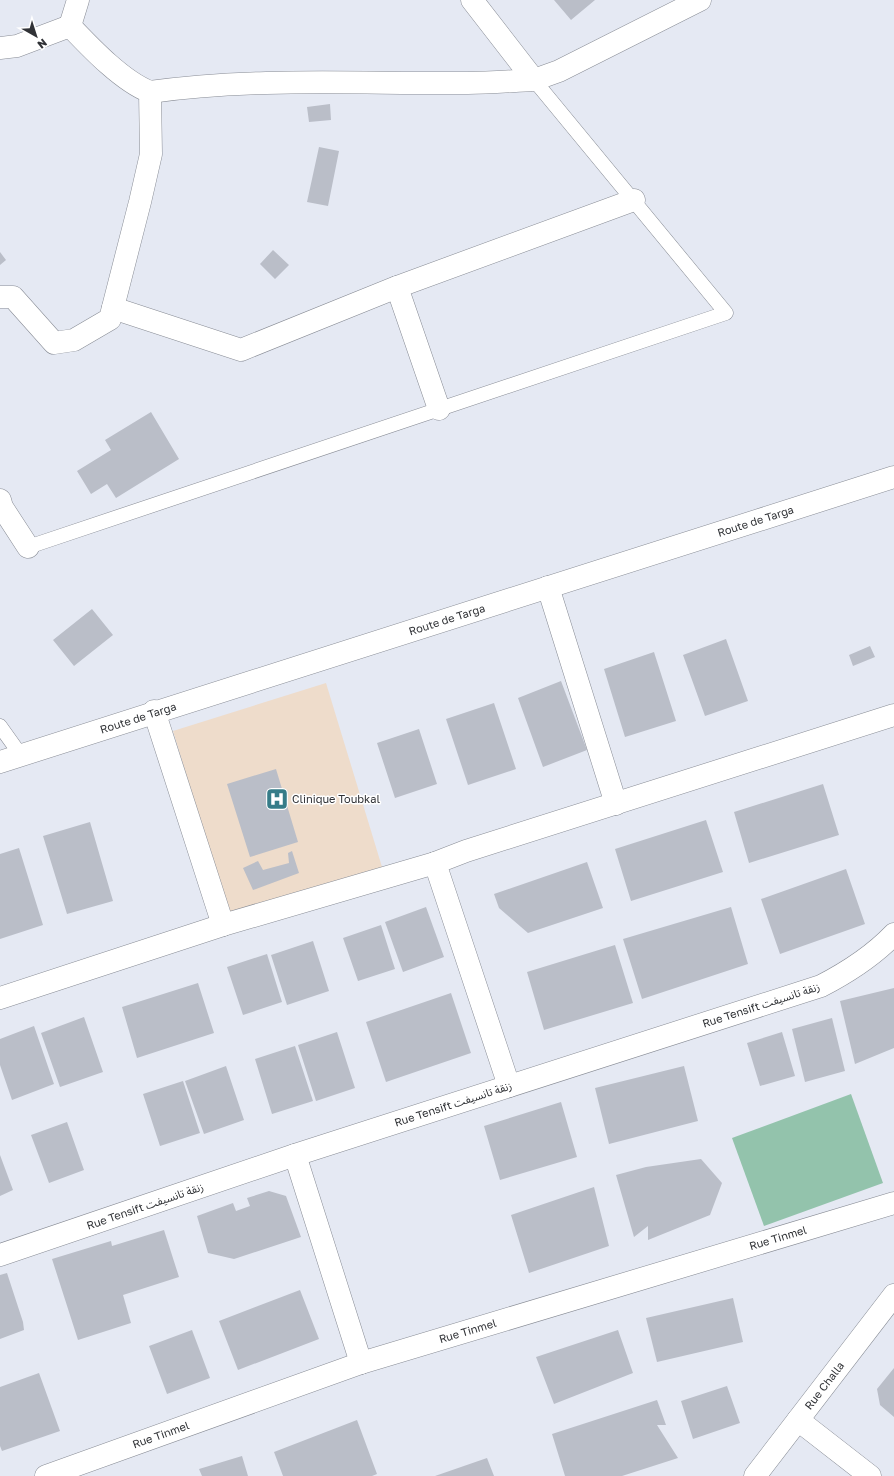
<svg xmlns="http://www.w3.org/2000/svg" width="894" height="1476" font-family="'Golos Text','Noto Sans Arabic',sans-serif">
<rect width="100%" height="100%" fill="#e5e9f3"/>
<!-- medical -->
<path fill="#eedccb" d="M326,683L382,867L228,914L173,731Z"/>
<!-- green -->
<path fill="#93c3ac" d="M851,1094L883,1183L764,1226L732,1138Z"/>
<!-- building -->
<path fill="#babec8" d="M554,0H595L571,20Z
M330,104L331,120L309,122L307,107Z
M319,147L339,151L328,206L307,202Z
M273,250L289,265L275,279L260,264Z
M0,252L6,260L0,265Z
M151,412L179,459L116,498L107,484L91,494L77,471L111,450L105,440Z
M92,609L113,635L74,666L53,640Z
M726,639L748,701L705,716L683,655Z
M870,646L875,657L853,666L849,655Z
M654,652L676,721L625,737L604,669Z
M561,681L587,750L543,767L518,698Z
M494,703L516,769L468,785L446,719Z
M419,729L437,784L395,798L377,743Z
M276,769L298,842L250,857L227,784Z
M823,784L839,835L749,863L734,812Z
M706,820L723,872L631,901L615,849Z
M90,822L113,901L67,914L43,836Z
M19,848L43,925L0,939V854Z
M292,851L299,873L253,890L243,868L258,861L263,870L289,863L288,853Z
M587,862L603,908L528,933L499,908L494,894Z
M846,869L865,924L780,954L761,899Z
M426,907L444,957L403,972L385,922Z
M731,907L748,964L642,999L623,939Z
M381,925L395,969L358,981L343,938Z
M313,941L329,991L287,1005L271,955Z
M615,945L633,1003L544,1030L527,972Z
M267,954L282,1002L243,1015L227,967Z
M198,983L214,1033L137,1058L122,1007Z
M894,988V1048L855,1064L840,1001Z
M451,993L471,1053L386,1082L366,1022Z
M84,1017L103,1072L60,1087L41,1033Z
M832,1018L845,1071L805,1082L792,1029Z
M34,1026L54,1084L12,1100L0,1065V1039Z
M337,1032L355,1088L316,1101L298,1045Z
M782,1032L795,1076L760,1086L747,1043Z
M295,1046L313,1101L272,1114L255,1059Z
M226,1066L244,1120L204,1134L185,1081Z
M684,1066L698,1121L609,1144L595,1088Z
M183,1081L200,1133L160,1146L143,1094Z
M561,1102L577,1157L500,1180L484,1126Z
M67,1122L84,1170L49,1183L31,1135Z
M0,1155L13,1190L0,1196Z
M701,1159L722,1183L710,1215L648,1240V1226L634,1237L616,1175L646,1167Z
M594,1187L609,1246L529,1273L511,1215Z
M269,1191L286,1196L301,1237L234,1259L208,1253L197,1216L233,1203L236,1211L250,1206L247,1198Z
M164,1230L179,1277L123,1295L131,1323L78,1340L52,1259L111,1241L112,1246Z
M7,1273L23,1322L24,1330L0,1339V1275Z
M300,1290L319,1339L238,1370L219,1321Z
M733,1298L743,1342L657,1362L646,1318Z
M192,1330L210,1378L167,1394L149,1346Z
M618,1330L633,1373L554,1404L536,1357Z
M894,1368V1417L880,1405L877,1389Z
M39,1373L60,1431L2,1451L0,1446V1387Z
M727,1386L740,1423L693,1439L681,1401Z
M657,1400L666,1425H657L678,1458L622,1476H565L552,1434Z
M357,1420L377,1474L372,1476H283L274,1452Z
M242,1456L248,1476H202L199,1469Z
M487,1458L494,1476H435Z"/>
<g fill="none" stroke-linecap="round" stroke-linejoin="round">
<!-- lane casing -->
<g stroke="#888c95" stroke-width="15">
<path id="lane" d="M28,547L726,313L534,80
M0,726L20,754"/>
</g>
<!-- street casing -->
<g stroke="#888c95" stroke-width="23">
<g id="street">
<path d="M472,0L534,80L559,71L700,0"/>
<path d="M70,26L78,0"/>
<path d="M0,48L17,46L70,26C91,48 122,81 150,92L151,154L140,202L110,319L74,340L54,343L13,297H0"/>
<path d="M150,92C255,77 362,84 468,83C490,83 512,81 534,80"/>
<path d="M113,308L241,350L397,287"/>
<path d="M439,409L397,287L634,200"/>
<path d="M0,500L2,507L28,547"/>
<path d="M548,587L616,804"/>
<path d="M154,711L223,925"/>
<path d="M435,863L509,1086"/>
<path d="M0,998L223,925L435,863L466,851L894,715"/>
<path d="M295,1155L361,1363"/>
<path d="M0,1255L295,1155L821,986C848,972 872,957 894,934"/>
<path d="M798,1420L870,1476"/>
<path id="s1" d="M46,1476L361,1363L894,1203"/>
<path id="s2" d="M755,1476L894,1295"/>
</g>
</g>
<!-- secondary casing -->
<g stroke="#888c95" stroke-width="23">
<g id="secondary">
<path id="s3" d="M0,762L894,477"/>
</g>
</g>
<!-- lane -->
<use href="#lane" stroke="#fff" stroke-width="14"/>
<!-- street -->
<use href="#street" stroke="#fff" stroke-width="22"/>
<!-- secondary -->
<use href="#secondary" stroke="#fff" stroke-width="22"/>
</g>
<!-- icons -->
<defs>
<g id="hospital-square" transform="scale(1.15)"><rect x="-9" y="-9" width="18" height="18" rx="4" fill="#367c88" stroke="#fff"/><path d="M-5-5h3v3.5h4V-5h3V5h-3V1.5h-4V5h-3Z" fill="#fff"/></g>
</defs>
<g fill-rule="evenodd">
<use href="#hospital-square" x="277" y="799"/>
</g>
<g text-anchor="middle" stroke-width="3" stroke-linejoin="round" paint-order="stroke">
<!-- street labels -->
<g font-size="11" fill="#303236" stroke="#fff">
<text dy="4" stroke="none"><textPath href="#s3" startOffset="793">Route de Targa</textPath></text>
<text dy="4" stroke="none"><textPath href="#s3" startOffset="469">Route de Targa</textPath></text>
<text dy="4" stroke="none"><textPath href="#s3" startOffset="145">Route de Targa</textPath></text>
<text transform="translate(761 1005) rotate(-18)" y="4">Rue Tensift زنقة تانسيفت</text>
<text transform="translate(453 1104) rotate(-18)" y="4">Rue Tensift زنقة تانسيفت</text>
<text transform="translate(145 1206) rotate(-19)" y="4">Rue Tensift زنقة تانسيفت</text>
<text dy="4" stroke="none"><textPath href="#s1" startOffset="770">Rue Tinmel</textPath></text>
<text dy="4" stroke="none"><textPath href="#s1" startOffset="446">Rue Tinmel</textPath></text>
<text dy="4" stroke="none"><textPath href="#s2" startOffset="114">Rue Challa</textPath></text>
<text dy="4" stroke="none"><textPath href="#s1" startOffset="122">Rue Tinmel</textPath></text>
</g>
<!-- poi labels -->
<g font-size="11" fill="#303236" stroke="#fff" text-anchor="start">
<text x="292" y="803">Clinique Toubkal</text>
</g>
</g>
<!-- north arrow -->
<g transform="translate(36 36) rotate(141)" stroke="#ffffff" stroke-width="3" paint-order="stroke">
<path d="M0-3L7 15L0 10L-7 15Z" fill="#303236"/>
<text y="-6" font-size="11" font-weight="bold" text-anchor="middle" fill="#303236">N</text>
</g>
</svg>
